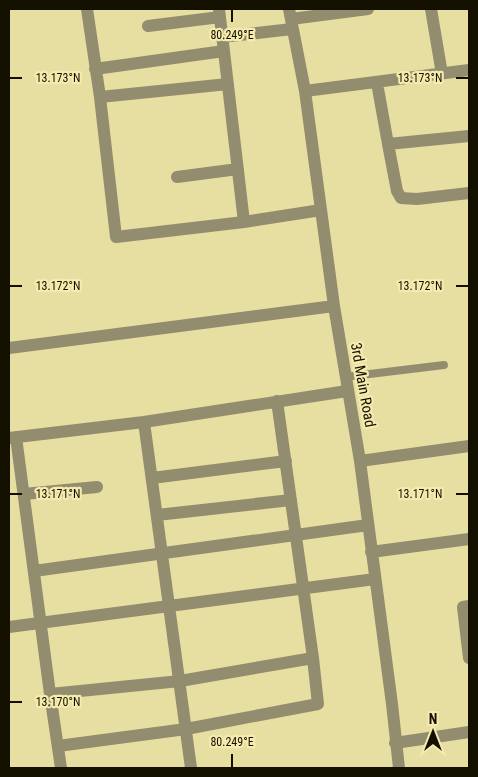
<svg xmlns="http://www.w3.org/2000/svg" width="478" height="777" font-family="'Roboto Condensed',sans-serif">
<rect width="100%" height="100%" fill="#e7dea2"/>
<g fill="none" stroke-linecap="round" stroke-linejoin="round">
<!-- service -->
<path stroke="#928d6e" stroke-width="8" d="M345,377L444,365"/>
<!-- minor -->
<path stroke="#928d6e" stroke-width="12" d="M87,9L100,97L116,237L244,222L321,210
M219,9L244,222
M289,9L305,91L334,306L360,461L392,704L399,768
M431,9L442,74
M291,19L368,9
M148,26L220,17
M222,37L292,29
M95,69L224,51
M377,83L388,144L469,136
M305,91L469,70
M100,97L228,84
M388,144L397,191L401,198L417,199L469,193
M177,177L238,169
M9,348L334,306
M144,422L191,768
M16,437L50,694L180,681L313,658L277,401
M9,438L144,422L347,391
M360,461L469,446
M152,478L286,461
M24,494L97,487
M157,515L291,500
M371,552L469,539
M34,571L368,525
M9,627L375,579
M469,658L463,607L469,606
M50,694L61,768
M395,743L469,732
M58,746L186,729L318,704L313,658"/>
</g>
<!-- ticks -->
<path fill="none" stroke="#141000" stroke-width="2" d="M232,10V22M10,78H22M456,78H468M10,286H22M456,286H468M10,494H22M456,494H468M10,702H22M232,754V767"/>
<g text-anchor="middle" stroke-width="4.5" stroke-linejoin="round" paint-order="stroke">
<!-- street labels -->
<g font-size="15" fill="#141000" stroke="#f5ebae">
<text transform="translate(363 385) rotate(80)" y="5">3rd Main Road</text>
</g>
</g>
<g font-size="12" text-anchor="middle" fill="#141000" stroke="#f5ebae" stroke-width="4.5" stroke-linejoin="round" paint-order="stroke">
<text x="232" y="39">80.249°E</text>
<text x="58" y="82">13.173°N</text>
<text x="420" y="82">13.173°N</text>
<text x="58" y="290">13.172°N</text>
<text x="420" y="290">13.172°N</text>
<text x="58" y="498">13.171°N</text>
<text x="420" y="498">13.171°N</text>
<text x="58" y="706">13.170°N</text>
<text x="232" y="746">80.249°E</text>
</g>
<!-- border -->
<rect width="478" height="777" fill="none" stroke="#141000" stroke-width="20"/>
<!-- north arrow -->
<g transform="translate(433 732)" stroke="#f5ebae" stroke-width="4" paint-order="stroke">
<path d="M0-4L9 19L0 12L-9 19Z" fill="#141000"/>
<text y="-8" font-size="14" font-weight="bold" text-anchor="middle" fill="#141000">N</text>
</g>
</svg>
